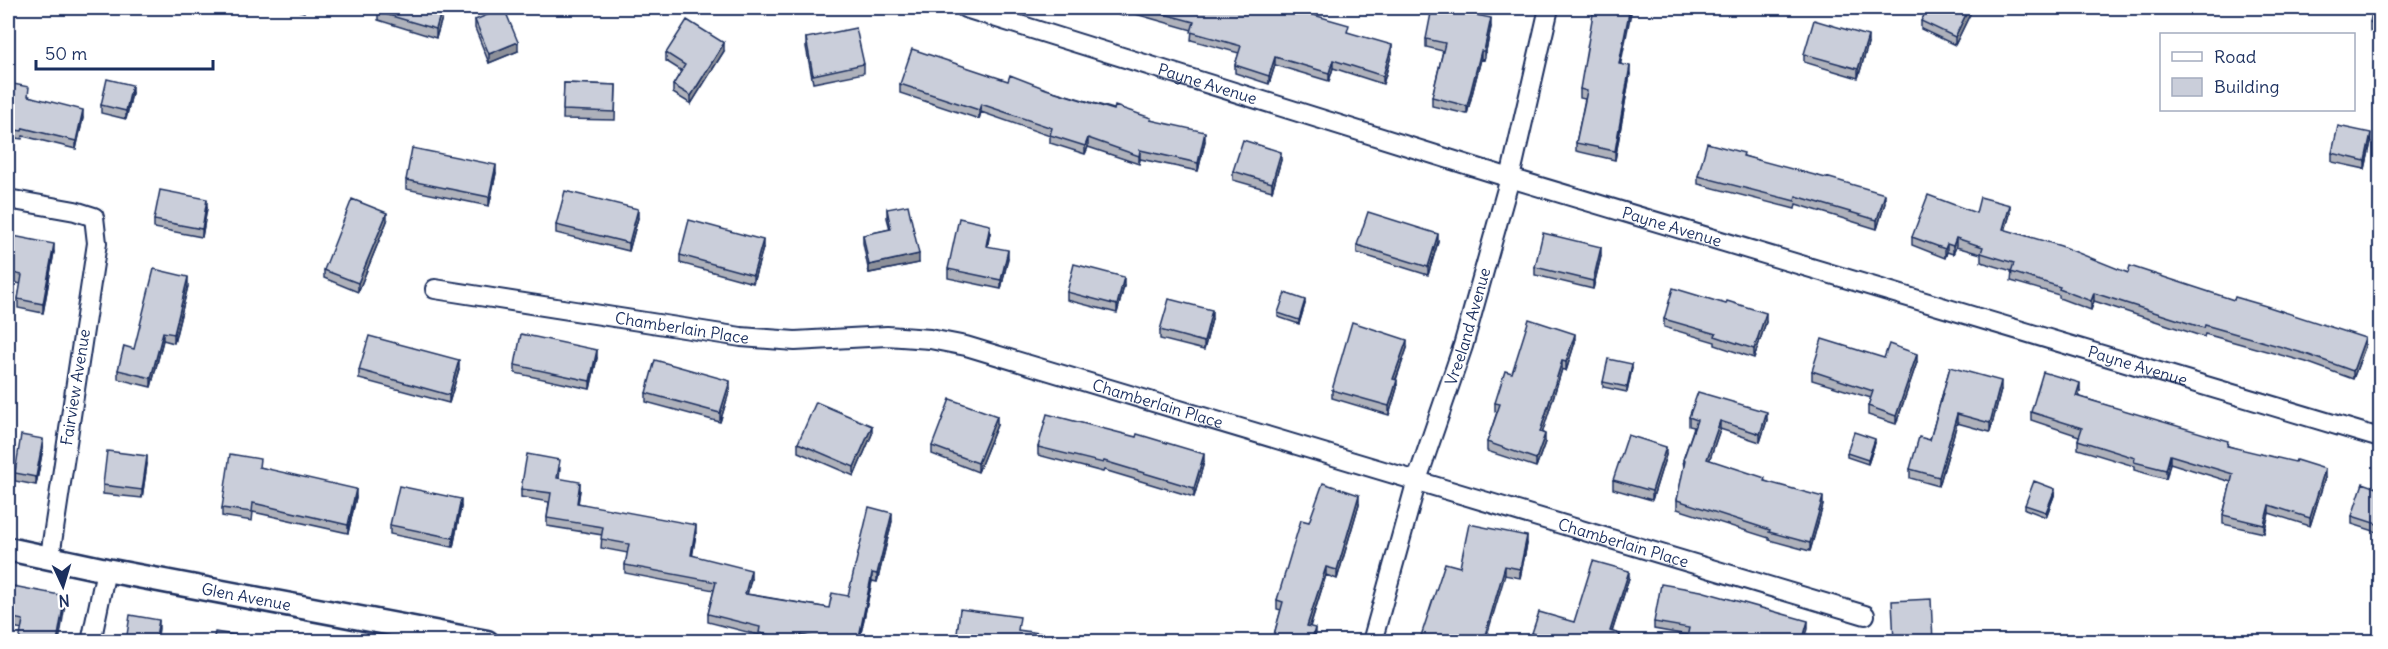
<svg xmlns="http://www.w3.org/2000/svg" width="2388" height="649" font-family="Delius,sans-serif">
<rect width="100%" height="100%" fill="#fff"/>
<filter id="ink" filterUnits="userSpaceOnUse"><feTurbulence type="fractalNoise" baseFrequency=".0167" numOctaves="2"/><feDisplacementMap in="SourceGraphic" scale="12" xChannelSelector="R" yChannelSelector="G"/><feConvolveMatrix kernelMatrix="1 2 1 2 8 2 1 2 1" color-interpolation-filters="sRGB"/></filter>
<g filter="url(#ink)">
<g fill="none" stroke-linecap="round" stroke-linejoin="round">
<!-- minor casing -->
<g stroke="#1b2f5e" stroke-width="22">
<g id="minor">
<path id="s1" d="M965,8L1510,178L2380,438"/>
<path d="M8,199L75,211L94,217L97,243L50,556"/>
<path id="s2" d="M435,289L741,337L795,341L887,336L930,339L966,346L1865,615"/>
<path d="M91,642L106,570"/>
<path id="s3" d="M1372,642L1417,480L1463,346L1510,178L1549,8"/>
</g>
</g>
<!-- tertiary casing -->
<g stroke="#1b2f5e" stroke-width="27">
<g id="tertiary">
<path id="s4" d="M8,549L106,570L487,642"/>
</g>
</g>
<!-- minor -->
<use href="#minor" stroke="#fff" stroke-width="18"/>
<!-- tertiary -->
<use href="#tertiary" stroke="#fff" stroke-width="22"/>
</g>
<!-- wall -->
<path fill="#aeb1bb" stroke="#1b2f5e" stroke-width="1.5" d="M290,8H305L304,12Z
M445,8L436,38L378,20V12Z
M1097,8H1289L1349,33L1392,53L1383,84L1333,68L1329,81L1275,65L1269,84L1235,73V65L1239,53L1191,40L1192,30L1125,11L1123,16Z
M1973,8L1955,45L1921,29V21Z
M2269,8H2288L2287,13Z
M2380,8V33L2370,31V22Z
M475,20L518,51L489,63L475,28Z
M1491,27L1484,60L1481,59L1467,114L1432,106V97L1443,51L1426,47V39Z
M806,38L864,64V73L813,83L806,47Z
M1868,44L1858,78L1804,62V54Z
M724,51L691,104L673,93V85L682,71L666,61V53Z
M1621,64L1630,74L1615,160L1576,151V143L1585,99L1580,98V89Z
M1008,81L1046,89L1151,120L1205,141L1198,171L1140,159L1139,164L1088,147L1085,154L1050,143V136L981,112L979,119L900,93V84Z
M8,83L29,96L83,118L76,149L23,136L22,139L8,137Z
M564,83L616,85L615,120L563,119Z
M132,93L126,119L101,113V105Z
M2371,142L2365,169L2332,162V153Z
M1744,156L1885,203L1877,229L1796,204L1795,209L1698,184V176Z
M1281,160L1272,191L1233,180V171Z
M496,173L489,206L406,189V180Z
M207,208L202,237L154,228V220Z
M887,209L919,263L869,273L863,243V235L890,229L887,218Z
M1976,213L2010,214L2005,230L2128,273L2365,347L2353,379L2306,362L2205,334L2204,337L2094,301L2091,310L2059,298V295L2011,281L2012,271L1981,262V254L1956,247L1953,254L1947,252L1945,258L1912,245V237Z
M638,218L629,251L556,233V225Z
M387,221L358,292L324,278V270Z
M990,233L987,246L1008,258L1001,289L948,278V269Z
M8,235L54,252L43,313L18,308V299L21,284L13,282V277L8,276Z
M1438,242L1428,275L1357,253V245Z
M763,248L753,283L680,263V255Z
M1601,256L1593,289L1535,275V267Z
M188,286L174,343L163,340L151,387L118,379V370L134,349Z
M1124,286L1117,313L1067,300V292Z
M1305,304L1299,324L1278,317V313Z
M1212,319L1204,350L1160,339V330Z
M1664,319L1766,322L1754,358L1715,345V342L1664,327Z
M1575,342L1566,371L1562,369L1542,433L1545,442L1536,467L1487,451V442L1497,412L1495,411V403L1512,373Z
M1407,348L1396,380L1397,388L1389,415L1332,398V390Z
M597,358L590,389L515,373V365Z
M1884,358L1917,362L1896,424L1868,415V406L1871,398L1812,380V371Z
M1950,367L2001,390L1990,432L1957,423L1939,486L1910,478V469L1930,440Z
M1632,368L1627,392L1603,387V382Z
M459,369L449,403L359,379V370Z
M730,389L720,422L646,402V393Z
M2080,392L2078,396L2325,478L2310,526L2269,513L2264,533L2223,524V515L2231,482L2170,463L2166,479L2134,470V466L2078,449V440L2079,436L2031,420V412Z
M1689,417L1767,420L1760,442L1720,429L1709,460L1765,481L1823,505L1810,551L1769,540V538L1677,509V500L1684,468L1683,460L1694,427L1689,426Z
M997,425L978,472L932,454V446Z
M872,434L854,476L798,452V443Z
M1875,443L1868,464L1847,457V453Z
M1038,447L1204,462L1194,497L1104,470L1103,472L1038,455Z
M43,448L36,485L15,481V473Z
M1666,455L1652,500L1613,489V480Z
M147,464L142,498L103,494V485Z
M260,467L356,497L348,533L253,512L252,521L222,516V508Z
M560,468L559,478L580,490L578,503L696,534L692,555L751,579L747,594L829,608L848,596L892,521L877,582L872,581L859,642H761L759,641V635L708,622V614L714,590L625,573V565L628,553L601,548L602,535L547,526V518L549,502L521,497V489Z
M2380,489V533L2352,524V516Z
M2055,493L2046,517L2025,509V505Z
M1359,504L1337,579L1326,575L1310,627L1315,637L1313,642H1272L1281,610L1277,609V600L1309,522Z
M461,507L453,547L390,534V525Z
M1527,544L1520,578L1460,567Z
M1629,578L1612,632L1620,634V642H1538L1532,640V633L1574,622Z
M8,585L65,605L22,629L8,626Z
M1654,622L1808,629L1687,635L1654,629Z"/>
<!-- shaded-wall -->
<path fill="#8d9099" stroke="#1b2f5e" stroke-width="1.5" d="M442,8H445L436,38V29Z
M1630,8H1632L1619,72V64Z
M1969,8H1973L1955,45V37Z
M1491,18V27L1484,60V51Z
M1868,36V44L1858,78V69Z
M518,42V51L489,63V54Z
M724,43V51L691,104V96Z
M1392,45V53L1383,84V76Z
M1481,51V59L1467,114V106Z
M1275,57V65L1269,84V76Z
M1333,60V68L1329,81V73Z
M1630,66V74L1615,160V151Z
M132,85V93L126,119V111Z
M981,104V112L979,119V110Z
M83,110V118L76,149V141Z
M1205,132V141L1198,171V163Z
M2371,133V142L2365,169V161Z
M1088,138V147L1085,154V146Z
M1140,150V159L1139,164V156Z
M1281,152V160L1272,191V183Z
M496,165V173L489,206V197Z
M1885,194V203L1877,229V220Z
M207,199V208L202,237V229Z
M2010,205V214L2003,238V229Z
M638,209V218L629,251V243Z
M387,213V221L358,292V283Z
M990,225V233L986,254V246Z
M1438,234V242L1428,275V267Z
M1956,238V247L1953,254V246Z
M763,240V248L753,283V275Z
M54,244V252L43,313V304Z
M1947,244V252L1945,258V249Z
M1601,247V256L1593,289V281Z
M1008,250V258L1001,289V280Z
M919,254V263L869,273V265Z
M188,277V286L174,343V334Z
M1124,277V286L1117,313V305Z
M2094,293V301L2091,310V301Z
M1305,300V304L1299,324V320Z
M1212,310V319L1204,350V342Z
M1766,313V322L1754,358V349Z
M163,332V340L151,387V378Z
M1575,334V342L1566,371V362Z
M2365,338V347L2353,379V371Z
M1407,340V348L1393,387V379Z
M597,350V358L590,389V381Z
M1917,354V362L1896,424V416Z
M459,360V369L449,403V395Z
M1562,361V369L1540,441V432Z
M1632,364V368L1627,392V387Z
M1397,380V388L1389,415V406Z
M730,381V389L720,422V413Z
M2001,381V390L1990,432V423Z
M2080,383V392L2076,404V396Z
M1767,412V420L1760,442V434Z
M1957,414V423L1939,486V477Z
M997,416V425L978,472V463Z
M1720,421V429L1707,468V459Z
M872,426V434L854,476V467Z
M1545,434V442L1536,467V459Z
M43,439V448L36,485V477Z
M1875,439V443L1868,464V460Z
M1666,447V455L1652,500V491Z
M1204,454V462L1194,497V488Z
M2170,455V463L2166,479V470Z
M147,456V464L142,498V490Z
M2325,469V478L2310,526V518Z
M580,482V490L577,511V503Z
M356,489V497L348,533V525Z
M2055,489V493L2046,517V512Z
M1359,495V504L1337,579V570Z
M1823,497V505L1810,551V543Z
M461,499V507L453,547V538Z
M2269,505V513L2264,533V525Z
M892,513V521L877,582V574Z
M696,525V534L691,564V555Z
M1527,536V544L1520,578V569Z
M1505,566V575L1485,642H1483Z
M1326,567V575L1307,635V626Z
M751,570V579L745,603V594Z
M1629,571V578L1610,638V631Z
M872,573V581L859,642H858Z
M65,596V605L59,642H57Z
M159,620V629L157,642H155Z
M1808,621V629L1804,642H1802Z
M1315,628V637L1313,642H1311Z"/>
<!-- building -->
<path fill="#caceda" stroke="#1b2f5e" stroke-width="1.5" d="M379,8H442L436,29L378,12Z
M504,8L518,42L489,54L475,20Z
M1142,8H1289L1349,25L1347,32L1392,45L1383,76L1333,60L1329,73L1275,57L1269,76L1235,65L1241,46L1191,32L1194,22Z
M1432,8H1442L1491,18L1484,51H1481L1467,106L1432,97L1445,43L1426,39Z
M1594,8H1630L1619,64L1630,66L1615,151L1576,143L1587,91L1580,89Z
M1928,8H1969L1955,37L1921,21Z
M2373,8H2380V25L2370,22Z
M687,20L724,43L691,96L673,85L685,65L666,53Z
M1814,20L1868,36L1858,69L1804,54Z
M856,28L864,64L813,75L806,38Z
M912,49L1008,81L1010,75L1046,89L1114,110L1115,106L1151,118L1150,120L1205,132L1198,163L1140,150L1139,156L1088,138L1085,146L1050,135L1052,128L981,104L979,110L900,84Z
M107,79L132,85L126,111L101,105Z
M8,83L29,87L28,96L83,110L76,141L23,128L22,131L8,129Z
M564,83L616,85L615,112L563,110Z
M2338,126L2371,133L2365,161L2332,153Z
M1243,140L1281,152L1272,183L1233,171Z
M1707,143L1744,153L1743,156L1826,178V177L1885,194L1877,220L1796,196L1795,201L1698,176Z
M412,148L496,165L489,197L406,180Z
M160,190L207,199L202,229L154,220Z
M565,191L638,209L629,243L556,225Z
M1928,195L1976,213L1980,197L2010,205L2003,229L2061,246L2128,273L2130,266L2234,300L2235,297L2266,306L2365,338L2353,371L2306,354L2205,325L2204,328L2094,293L2091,301L2059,289L2060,287L2011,272L2014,263L1981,253L1983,247L1956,238L1953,246L1947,244L1945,249L1912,237Z
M352,199L387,213L358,283L324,270Z
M908,205L919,254L869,265L863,235L891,229L887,209Z
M1368,212L1438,234L1428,267L1357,245Z
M959,218L990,225L986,246L1008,250L1001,280L948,269Z
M689,220L763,240L753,275L680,255Z
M1543,233L1601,247L1593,281L1535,267Z
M8,235L54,244L43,304L18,299L22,275L13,273L14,269L8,268Z
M1074,264L1124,277L1117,305L1067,292Z
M154,269L188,277L174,334L163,332L151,378L118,370L124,346L134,349Z
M1673,288L1726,304L1727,301L1766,313L1754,349L1715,336L1716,334L1664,319Z
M1285,293L1305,300L1299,320L1278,313Z
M1169,299L1212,310L1204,342L1160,330Z
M1529,319L1575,334L1566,362L1562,361L1540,432L1545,434L1536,459L1487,442L1500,404L1495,403L1505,371L1512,373Z
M1352,322L1407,340L1393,379L1397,380L1389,406L1332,390Z
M521,334L597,350L590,381L515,365Z
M369,336L459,360L449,395L359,370Z
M1822,339L1884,358L1889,344L1917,354L1896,416L1868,406L1873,391L1812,371Z
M1608,359L1632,364L1627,387L1603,382Z
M655,360L730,381L720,413L646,393Z
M1950,367L2001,381L1990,423L1957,414L1939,477L1910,469L1919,437L1930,440Z
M2043,372L2080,383L2076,396L2228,441L2227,446L2295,462L2296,460L2325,469L2310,518L2269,505L2264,525L2223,515L2233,474L2170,455L2166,470L2134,462L2135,458L2078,440L2082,428L2031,412Z
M1698,392L1767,412L1760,434L1720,421L1707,459L1765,478L1764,481L1823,497L1810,543L1769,532L1770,530L1677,500L1685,461L1683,460L1697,420L1689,417Z
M950,399L997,416L978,463L932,446Z
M816,402L872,426L854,467L798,443Z
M1047,414L1136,437L1137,434L1204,454L1194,488L1104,461L1103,463L1038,447Z
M1854,432L1875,439L1868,460L1847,453Z
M21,435L43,439L36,477L15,473Z
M1628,435L1666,447L1652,491L1613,480Z
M107,451L147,456L142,490L103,485Z
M230,454L260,459L259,467L356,489L348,525L253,503L252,512L222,508Z
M527,454L560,460L557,478L580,482L577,503L696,525L691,555L751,570L745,594L829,608L832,593L848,596L869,507L892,513L877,574L872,573L858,642H831L801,635L800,640L759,633L760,627L708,614L716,582L625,565L629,544L601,539L603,527L547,518L551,493L521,489Z
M2034,481L2055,489L2046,512L2025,505Z
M1323,483L1359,495L1337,570L1326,567L1307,626L1315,628L1311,642H1272L1283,602L1277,600L1301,520L1309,522Z
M2363,483L2380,489V525L2352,516Z
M399,486L461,499L453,538L390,525Z
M1469,524L1527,536L1520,569L1505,566L1483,642H1419L1445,563L1460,567Z
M1593,561L1629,571L1610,631L1620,634L1618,642H1560L1532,633L1539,612L1574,622Z
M1661,584L1701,591L1808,621L1802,642H1686L1689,628L1654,622Z
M8,585L65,596L57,642H19L23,620L8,617Z
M1931,599L1933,642H1894L1892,601Z
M960,609L1020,617L1018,630L1074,638V642H956Z
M130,615L159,620L155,642H126Z
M215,632L266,640V642H213Z
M1120,638L1139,642H1119Z"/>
</g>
<g text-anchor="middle" stroke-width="5" stroke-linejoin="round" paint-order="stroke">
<!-- street labels -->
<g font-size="16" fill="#1b2f5e" stroke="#fff">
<text dy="6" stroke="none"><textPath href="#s1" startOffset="254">Payne Avenue</textPath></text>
<text dy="6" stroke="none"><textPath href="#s1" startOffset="740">Payne Avenue</textPath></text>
<text dy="6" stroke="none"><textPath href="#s3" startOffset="330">Vreeland Avenue</textPath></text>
<text dy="6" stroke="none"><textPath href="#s2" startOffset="250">Chamberlain Place</textPath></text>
<text dy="6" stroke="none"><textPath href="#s1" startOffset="1226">Payne Avenue</textPath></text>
<text transform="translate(75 387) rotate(-81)" y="6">Fairview Avenue</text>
<text dy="6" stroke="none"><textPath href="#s2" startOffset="736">Chamberlain Place</textPath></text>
<text dy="6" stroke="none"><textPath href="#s2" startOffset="1222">Chamberlain Place</textPath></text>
<text dy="6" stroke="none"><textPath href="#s4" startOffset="243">Glen Avenue</textPath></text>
</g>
</g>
<!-- margin -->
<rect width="2388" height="649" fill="none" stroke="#fff" stroke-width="30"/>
<rect x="15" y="15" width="2358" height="619" fill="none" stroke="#1b2f5e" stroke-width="2" filter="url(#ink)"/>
<!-- legend -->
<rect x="2160" y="33" width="195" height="78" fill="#ffffff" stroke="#a4acbf" stroke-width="1.5"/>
<rect x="2172" y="52" width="30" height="9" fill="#ffffff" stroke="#a4acbf" stroke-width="1.5"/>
<text x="2214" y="63" font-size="18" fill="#1b2f5e">Road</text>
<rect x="2172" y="78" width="30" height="18" fill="#caceda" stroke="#a4acbf" stroke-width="1.5"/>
<text x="2214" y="93" font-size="18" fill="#1b2f5e">Building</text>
<!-- north arrow -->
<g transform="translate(63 586) rotate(176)" stroke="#ffffff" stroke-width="4.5" paint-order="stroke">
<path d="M0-4.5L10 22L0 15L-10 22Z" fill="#1b2f5e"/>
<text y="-9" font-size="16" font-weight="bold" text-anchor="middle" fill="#1b2f5e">N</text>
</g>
<!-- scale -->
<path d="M36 60v9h177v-9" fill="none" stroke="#1b2f5e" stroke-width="3"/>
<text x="45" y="60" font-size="18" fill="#1b2f5e" stroke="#ffffff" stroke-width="4.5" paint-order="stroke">50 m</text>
</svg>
